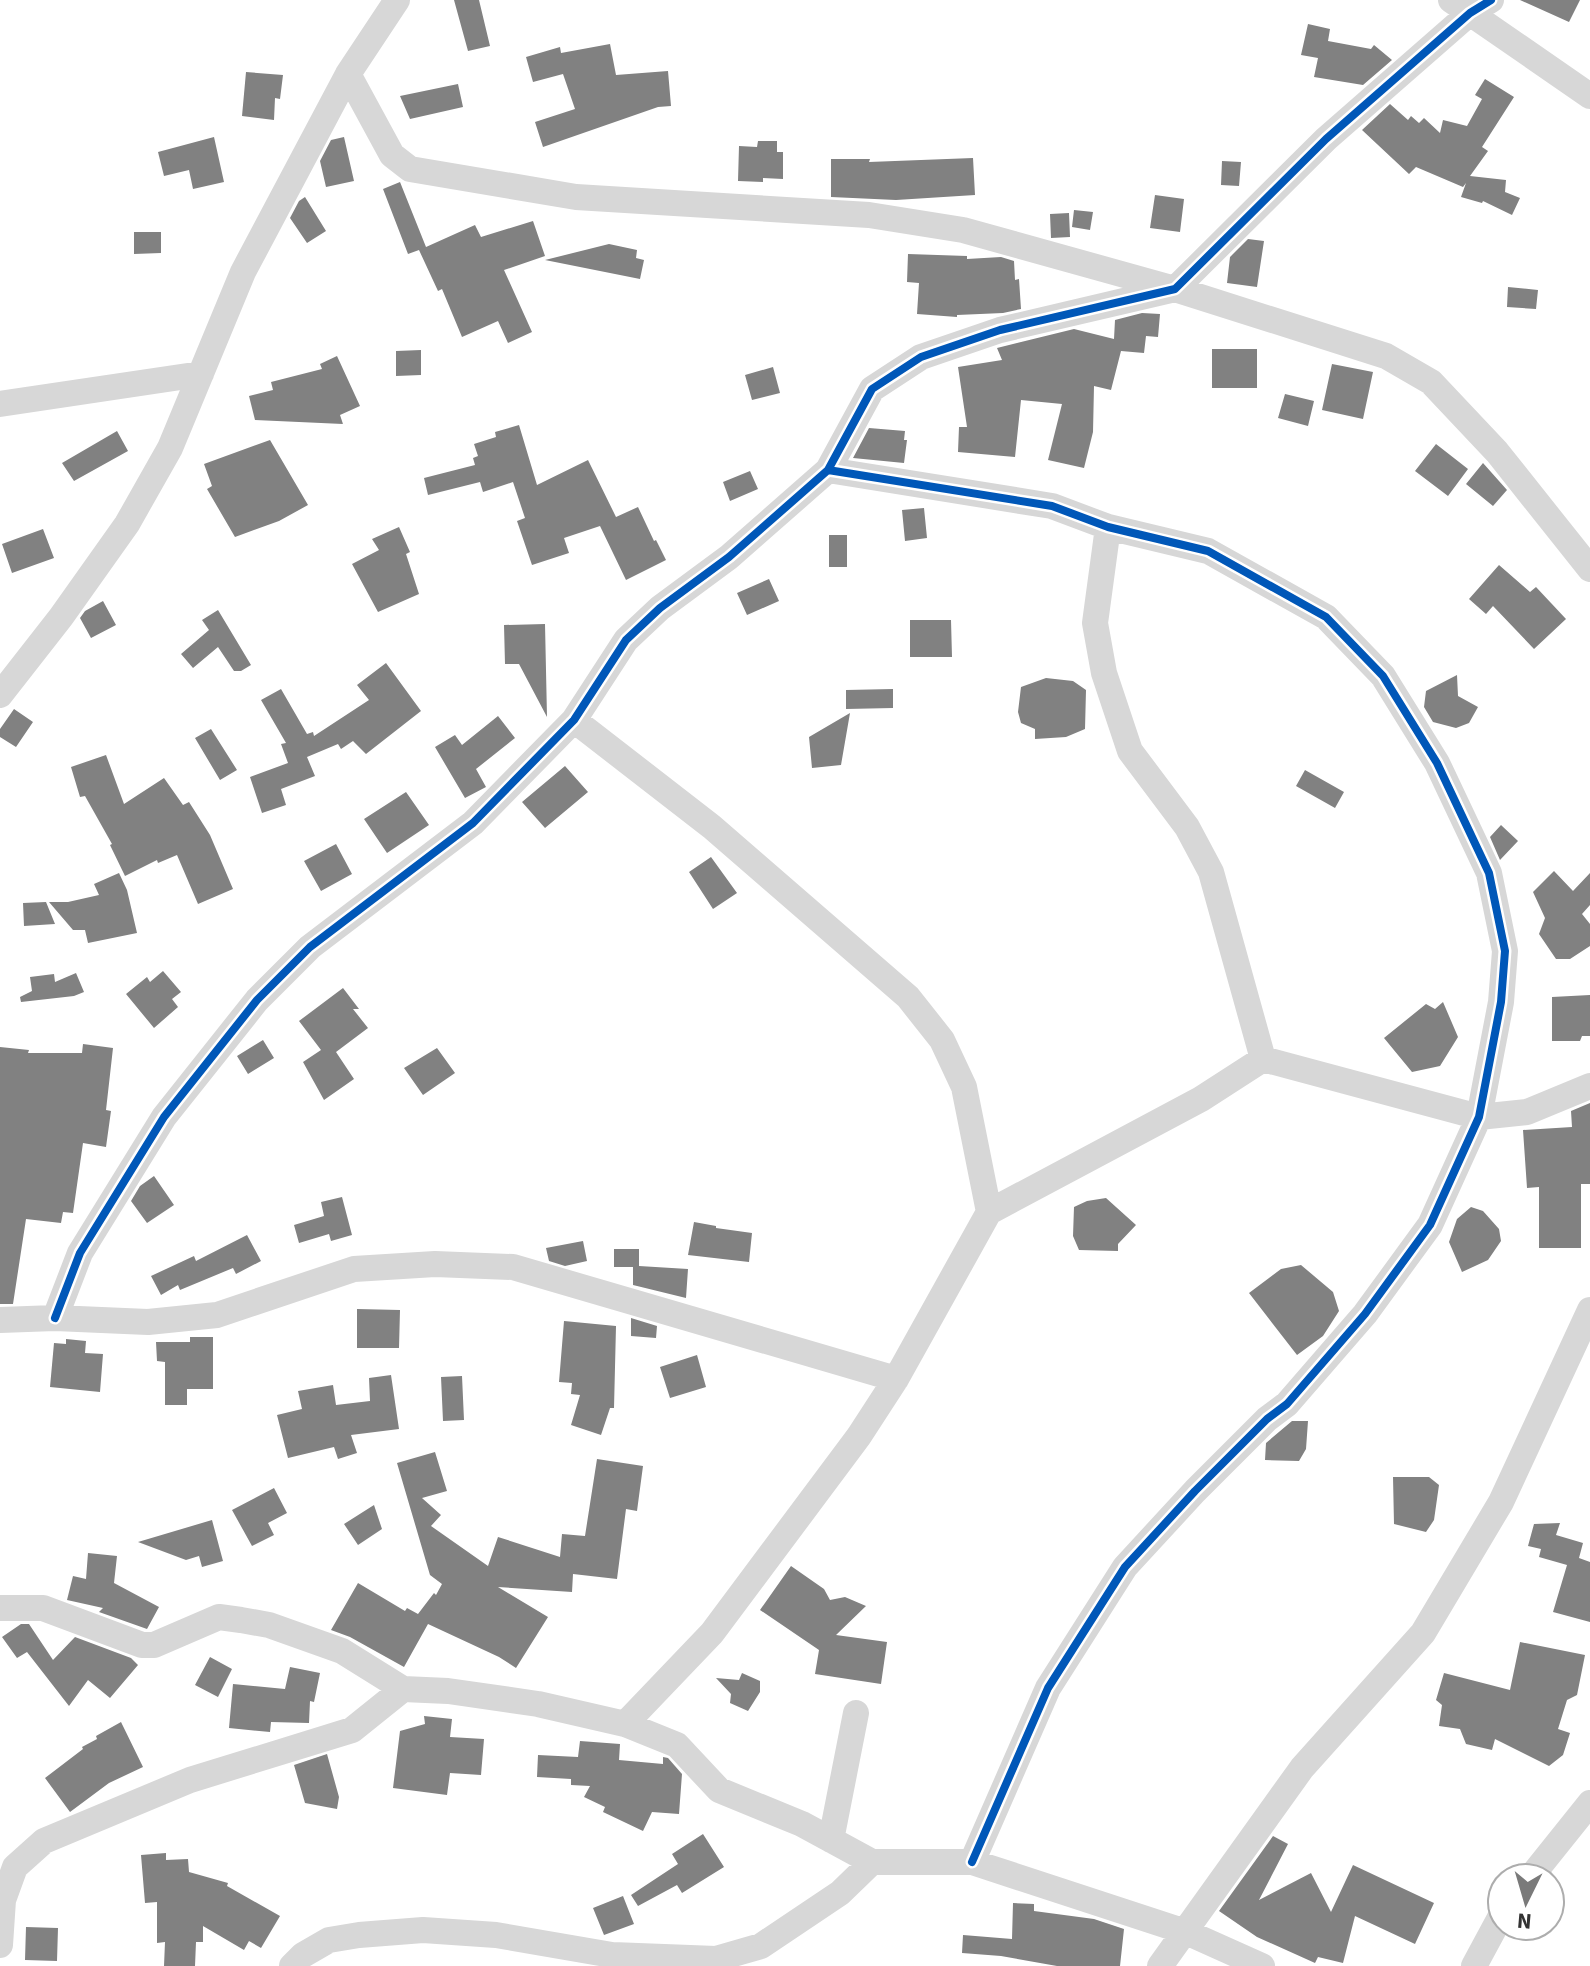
<svg xmlns="http://www.w3.org/2000/svg" width="1590" height="1966" font-family="'Source Sans 3',sans-serif">
<rect width="100%" height="100%" fill="#fff"/>
<!-- building -->
<path fill="#818181" d="M454,0H479L490,46L468,51Z
M1520,0H1580L1569,22Z
M1308,24L1330,29L1328,41L1371,49L1374,45L1392,60L1363,85L1314,77L1318,58L1301,55Z
M610,44L616,75L668,71L671,106L658,107L543,147L535,122L575,109L563,74L533,82L526,57L560,47L561,53Z
M246,72L283,75L280,99L275,98L274,120L242,116Z
M1485,79L1514,97L1482,147L1488,151L1470,176L1506,180L1505,192L1520,198L1512,215L1483,201L1482,203L1461,197L1466,183L1463,187L1416,167L1409,174L1362,130L1390,104L1408,120L1411,116L1419,123L1424,118L1440,133L1443,120L1467,126L1482,99L1475,95Z
M458,84L463,107L410,119L400,96Z
M214,137L224,182L193,189L189,170L164,176L158,152Z
M344,137L354,181L326,187L320,161L331,140Z
M758,141H777V152H783V179L763,178V182L738,181L739,146L757,147Z
M973,158L975,195L896,200L831,197V159H870L869,162Z
M1222,161L1241,162L1239,186L1221,185Z
M400,182L426,247L475,225L481,237L533,221L545,256L504,270L532,332L508,343L498,321L462,337L442,289L438,291L419,250L408,254L383,189Z
M1155,195L1184,199L1180,232L1150,228Z
M305,197L326,231L307,243L290,218L299,201Z
M1074,210L1093,212L1090,230L1072,227Z
M1069,213L1070,237L1051,238L1050,214Z
M134,232H161V253L134,254Z
M1248,239L1264,241L1257,287L1227,283L1230,257Z
M609,244L637,250L636,258L644,260L640,279L545,260Z
M908,254L967,256V259L1001,257L1014,261L1015,280L1019,279L1021,309L1003,313L957,315V317L917,314L919,283L907,282Z
M1508,287L1538,290L1536,309L1507,307Z
M1142,313L1160,314L1158,337L1146,336L1144,353L1121,351L1111,390L1094,386L1093,432L1084,468L1048,460L1062,404L1021,400L1015,457L958,452L959,427H967L958,367L1002,360L997,348L1074,329L1114,339L1115,320Z
M1212,349H1257V388H1212Z
M421,350V375L396,376V351Z
M337,356L360,406L340,415L343,424L255,420L249,396L273,390L271,382L322,369L320,364Z
M1332,364L1373,372L1363,419L1322,410Z
M773,367L780,393L752,400L745,375Z
M1285,394L1314,401L1308,426L1278,418Z
M519,425L537,485L588,460L616,517L638,507L654,541L656,540L666,560L626,580L600,526L564,538L569,553L532,565L517,521L525,518L513,482L483,492L480,482L428,495L424,478L475,465L473,458L478,456L474,444L496,437L495,432Z
M869,428L905,431L904,440H907L904,463L853,458Z
M117,431L128,451L74,481L62,463Z
M270,440L308,505L279,521L235,537L207,489L212,486L204,464Z
M1436,444L1468,469L1448,496L1415,471Z
M1483,463L1507,490L1493,506L1466,484Z
M750,471L758,489L730,501L723,482Z
M924,508L927,538L905,541L902,510Z
M399,527L410,552L406,554L419,594L378,612L352,564L379,550L372,539Z
M43,529L54,558L12,573L2,544Z
M829,535H847V567H829Z
M1499,565L1530,592L1536,587L1566,619L1534,649L1493,606L1486,614L1469,599Z
M769,579L779,601L747,615L737,593Z
M103,601L116,625L91,638L80,618L85,611Z
M218,610L251,665L241,671H234L218,647L193,668L181,654L209,630L202,620Z
M910,620H951L952,657H910Z
M545,624L547,717L519,664H505L504,625Z
M386,663L421,711L366,754L353,741L341,749L338,744L307,757L315,776L281,789L286,805L262,813L250,777L288,763L281,744L286,743L261,700L281,689L307,734L313,732L314,736L369,700L357,685Z
M1457,675L1458,696L1478,707L1469,723L1456,728L1433,722L1424,707L1426,691Z
M1046,678L1073,681L1086,690L1085,729L1066,737L1035,739V729L1021,723L1018,712L1021,687Z
M893,689V708L846,709V690Z
M14,709L33,722L16,747L0,737V729Z
M850,713L841,765L812,768L809,737Z
M498,716L515,738L476,769L486,787L465,798L435,747L455,735L462,745Z
M211,729L237,770L220,780L195,738Z
M106,755L124,804L164,778L183,805L189,802L210,835L233,889L198,904L177,855L158,863L157,860L125,876L110,845L112,844L85,796L80,797L71,767Z
M565,766L588,792L545,828L522,802Z
M1305,770L1344,792L1335,808L1296,786Z
M406,792L429,825L387,853L364,819Z
M1501,825L1518,841L1500,860L1490,837Z
M336,844L352,874L321,891L304,861Z
M711,857L737,893L713,909L689,872Z
M1554,871L1573,891L1590,873V905L1582,914L1590,924V946L1570,959H1556L1539,934L1545,918L1533,892Z
M119,873L127,890L137,933L88,943L85,930H73L49,902H68L99,895L94,884Z
M46,902L55,924L24,926L23,903Z
M163,971L181,992L172,999L178,1007L154,1028L126,994L147,977L150,982Z
M76,973L84,992L74,996L21,1002L20,997L32,991L30,977L54,974L55,982Z
M343,988L359,1009H353L368,1028L336,1052L354,1079L324,1100L303,1062L321,1050L299,1021Z
M1590,995V1036H1582L1580,1041H1552V997Z
M1443,1002L1458,1037L1440,1066L1412,1072L1384,1038L1426,1004L1435,1009Z
M263,1040L274,1058L248,1074L237,1056Z
M83,1044L113,1048L106,1110L111,1111L106,1147L83,1143L73,1213L63,1212L61,1223L26,1219L13,1304H0V1047L29,1050L28,1053H82Z
M437,1048L455,1073L423,1095L404,1068Z
M1590,1103V1184H1581V1248H1539V1187L1527,1188L1523,1130L1572,1127L1571,1111Z
M154,1176L174,1205L147,1223L131,1201L140,1186Z
M342,1197L352,1235L331,1241L329,1234L299,1243L294,1225L324,1216L321,1202Z
M1106,1198L1136,1225L1118,1244V1251L1079,1250L1073,1236L1074,1207L1087,1201Z
M1471,1207L1483,1211L1499,1229L1501,1241L1488,1260L1462,1272L1449,1242L1457,1219Z
M694,1222L716,1226V1228L752,1233L749,1262L688,1255Z
M247,1235L261,1261L236,1274L233,1268L180,1290L178,1285L161,1295L151,1276L194,1256L196,1261Z
M583,1241L587,1261L565,1266L549,1261L546,1248Z
M614,1249H639V1266L688,1269L686,1298L633,1285V1267H614Z
M1301,1265L1333,1292L1339,1311L1323,1336L1297,1355L1249,1293L1281,1269Z
M357,1309L400,1310L399,1348H357Z
M631,1318L657,1326L656,1338L631,1336Z
M564,1321L616,1326L614,1408H610L601,1435L571,1425L580,1395L571,1394L572,1383L559,1382Z
M190,1337H213V1389H187V1405H165V1362L157,1361L156,1342H190Z
M66,1339L86,1341L85,1353L103,1354L100,1392L50,1387L54,1343L66,1344Z
M697,1355L706,1387L670,1398L660,1367Z
M391,1375L399,1429L351,1435L357,1453L338,1459L334,1447L288,1458L277,1415L302,1409L298,1391L333,1385L336,1405L370,1401L369,1378Z
M462,1376L464,1420L443,1421L441,1377Z
M1292,1421H1308L1306,1449L1299,1461L1265,1460L1266,1443Z
M435,1452L447,1491L422,1498L441,1515L431,1526L488,1566L498,1537L560,1557L562,1534L585,1536L597,1459L643,1466L637,1511L626,1509L617,1579L573,1574L572,1592L498,1587L548,1617L516,1668L499,1657L428,1624L404,1667L350,1637L331,1630L358,1583L405,1611L407,1608L418,1614L434,1593L436,1595L442,1584L430,1575L397,1463Z
M1393,1477H1429L1439,1485L1434,1520L1426,1532L1394,1524Z
M274,1488L287,1513L268,1523L274,1535L252,1546L232,1510Z
M374,1505L382,1529L358,1545L344,1524Z
M212,1520L223,1561L202,1567L199,1556L186,1560L138,1542Z
M1560,1523L1556,1535L1583,1543L1579,1558L1590,1562V1622L1553,1612L1567,1565L1539,1557L1541,1549L1528,1546L1534,1524Z
M88,1553L117,1556L114,1583L159,1607L147,1629L99,1612L103,1608L67,1600L73,1576L86,1579Z
M791,1566L824,1589L830,1600L845,1597L866,1606L836,1635L887,1642L881,1684L815,1674L819,1650L760,1610Z
M21,1624H29L53,1660L75,1637L131,1658L138,1665L110,1698L88,1680L69,1706L27,1652L17,1658L2,1637Z
M1520,1642L1585,1655L1577,1695L1567,1700L1558,1729L1570,1733L1563,1755L1549,1766L1495,1739L1492,1750L1466,1744L1460,1729L1439,1726L1442,1705L1436,1700L1444,1673L1510,1690Z
M210,1657L232,1669L218,1697L195,1685Z
M290,1667L320,1673L314,1702L310,1701L309,1723L271,1722L270,1732L229,1728L233,1684L285,1689Z
M742,1673L760,1681V1692L748,1711L730,1703L731,1694L716,1678L739,1680Z
M424,1716L452,1719L450,1737L484,1739L481,1775L450,1773L447,1795L393,1788L400,1731L425,1724Z
M121,1722L143,1767L109,1783L70,1812L45,1778L83,1749L82,1747L97,1739L96,1736Z
M580,1741L620,1744L619,1760L663,1764V1757L668,1758L682,1774L679,1814L652,1812L643,1831L603,1812L605,1807L584,1797L590,1786L571,1785V1779L537,1777L538,1755L578,1757Z
M327,1754L339,1797L337,1809L305,1803L294,1765Z
M703,1834L724,1867L682,1893L677,1885L638,1906L631,1895L678,1864L672,1854Z
M1273,1836L1288,1844L1259,1900L1311,1873L1331,1912L1353,1865L1434,1903L1415,1944L1355,1916L1343,1963L1318,1957L1315,1963L1257,1937L1219,1911Z
M166,1853V1860L188,1859L189,1872L228,1883L227,1886L280,1916L261,1948L249,1941L244,1950L203,1926V1942H196L195,1966H164L165,1942L157,1943V1902L145,1903L141,1855Z
M623,1896L634,1924L604,1935L593,1908Z
M1013,1903L1034,1904V1911L1094,1919L1124,1929L1120,1966H1057L1001,1956L962,1953L963,1935L1012,1939Z
M26,1927L58,1928L57,1961L25,1960Z"/>
<g fill="none" stroke-linecap="round" stroke-linejoin="round">
<!-- minor -->
<path stroke="#d7d7d7" stroke-width="26" d="M1451,0L1590,96
M348,74L392,155L410,169L576,197L869,215L963,230L1175,289L1386,356L1431,382L1497,452L1590,569
M0,404L201,374
M828,470L1052,506L1108,527L1208,551L1326,617L1383,676L1437,763L1489,873L1505,951L1501,1002L1479,1117L1430,1225L1365,1314L1287,1404L1267,1419L1195,1491L1125,1567L1048,1688L972,1862
M1108,527L1095,623L1104,673L1130,751L1187,827L1211,872L1263,1059
M0,695L61,617L127,524L170,448L243,272L348,74L397,0
M574,720L712,827L908,997L942,1040L964,1087L989,1212L896,1379L859,1436L712,1633L625,1724
M989,1212L1201,1099L1263,1059L1479,1117L1527,1112L1590,1086
M55,1318L80,1253L164,1117L257,1000L310,947L473,823L574,720L626,640L660,608L729,557L828,470L872,389L921,357L1000,330L1175,289L1326,139L1470,13L1491,0
M0,1320L55,1318L148,1322L217,1315L354,1269L435,1264L513,1267L896,1379
M0,1608H43L142,1645H154L219,1617L241,1620L269,1625L342,1651L403,1689
M831,1840L856,1713
M1530,1878L1590,1803
M0,1945L3,1900L15,1867L44,1841L190,1780L352,1730L403,1689L448,1691L538,1704L625,1724L677,1745L719,1790L802,1824L872,1862
M292,1966L303,1955L329,1940L359,1935L423,1930L496,1935L612,1955L716,1959L761,1946L840,1893L872,1862H972L1186,1932L1262,1966
M1160,1966L1302,1768L1423,1633L1501,1502L1590,1310
M1474,1966L1502,1914"/>
<!-- cycleway casing -->
<g stroke="#fff" stroke-width="13">
<path id="cycleway" d="M828,470L1052,506L1108,527L1208,551L1326,617L1383,676L1437,763L1489,873L1505,951L1501,1002L1479,1117L1430,1225L1365,1314L1287,1404L1267,1419L1195,1491L1125,1567L1048,1688L972,1862
M55,1318L80,1253L164,1117L257,1000L310,947L473,823L574,720L626,640L660,608L729,557L828,470L872,389L921,357L1000,330L1175,289L1326,139L1470,13L1491,0"/>
</g>
<!-- cycleway -->
<use href="#cycleway" stroke="#0057b8" stroke-width="8"/>
</g>
<!-- north arrow -->
<g transform="translate(1526 1902) rotate(185)"><circle r="38" fill="#ffffff" stroke="#adadad" stroke-width="2"/>
<path d="M0-6L14 30L0 20L-14 30Z" fill="#7a7a7a"/>
<text y="-12" font-size="22" font-weight="bold" text-anchor="middle" fill="#333333">N</text>
</g>
</svg>
